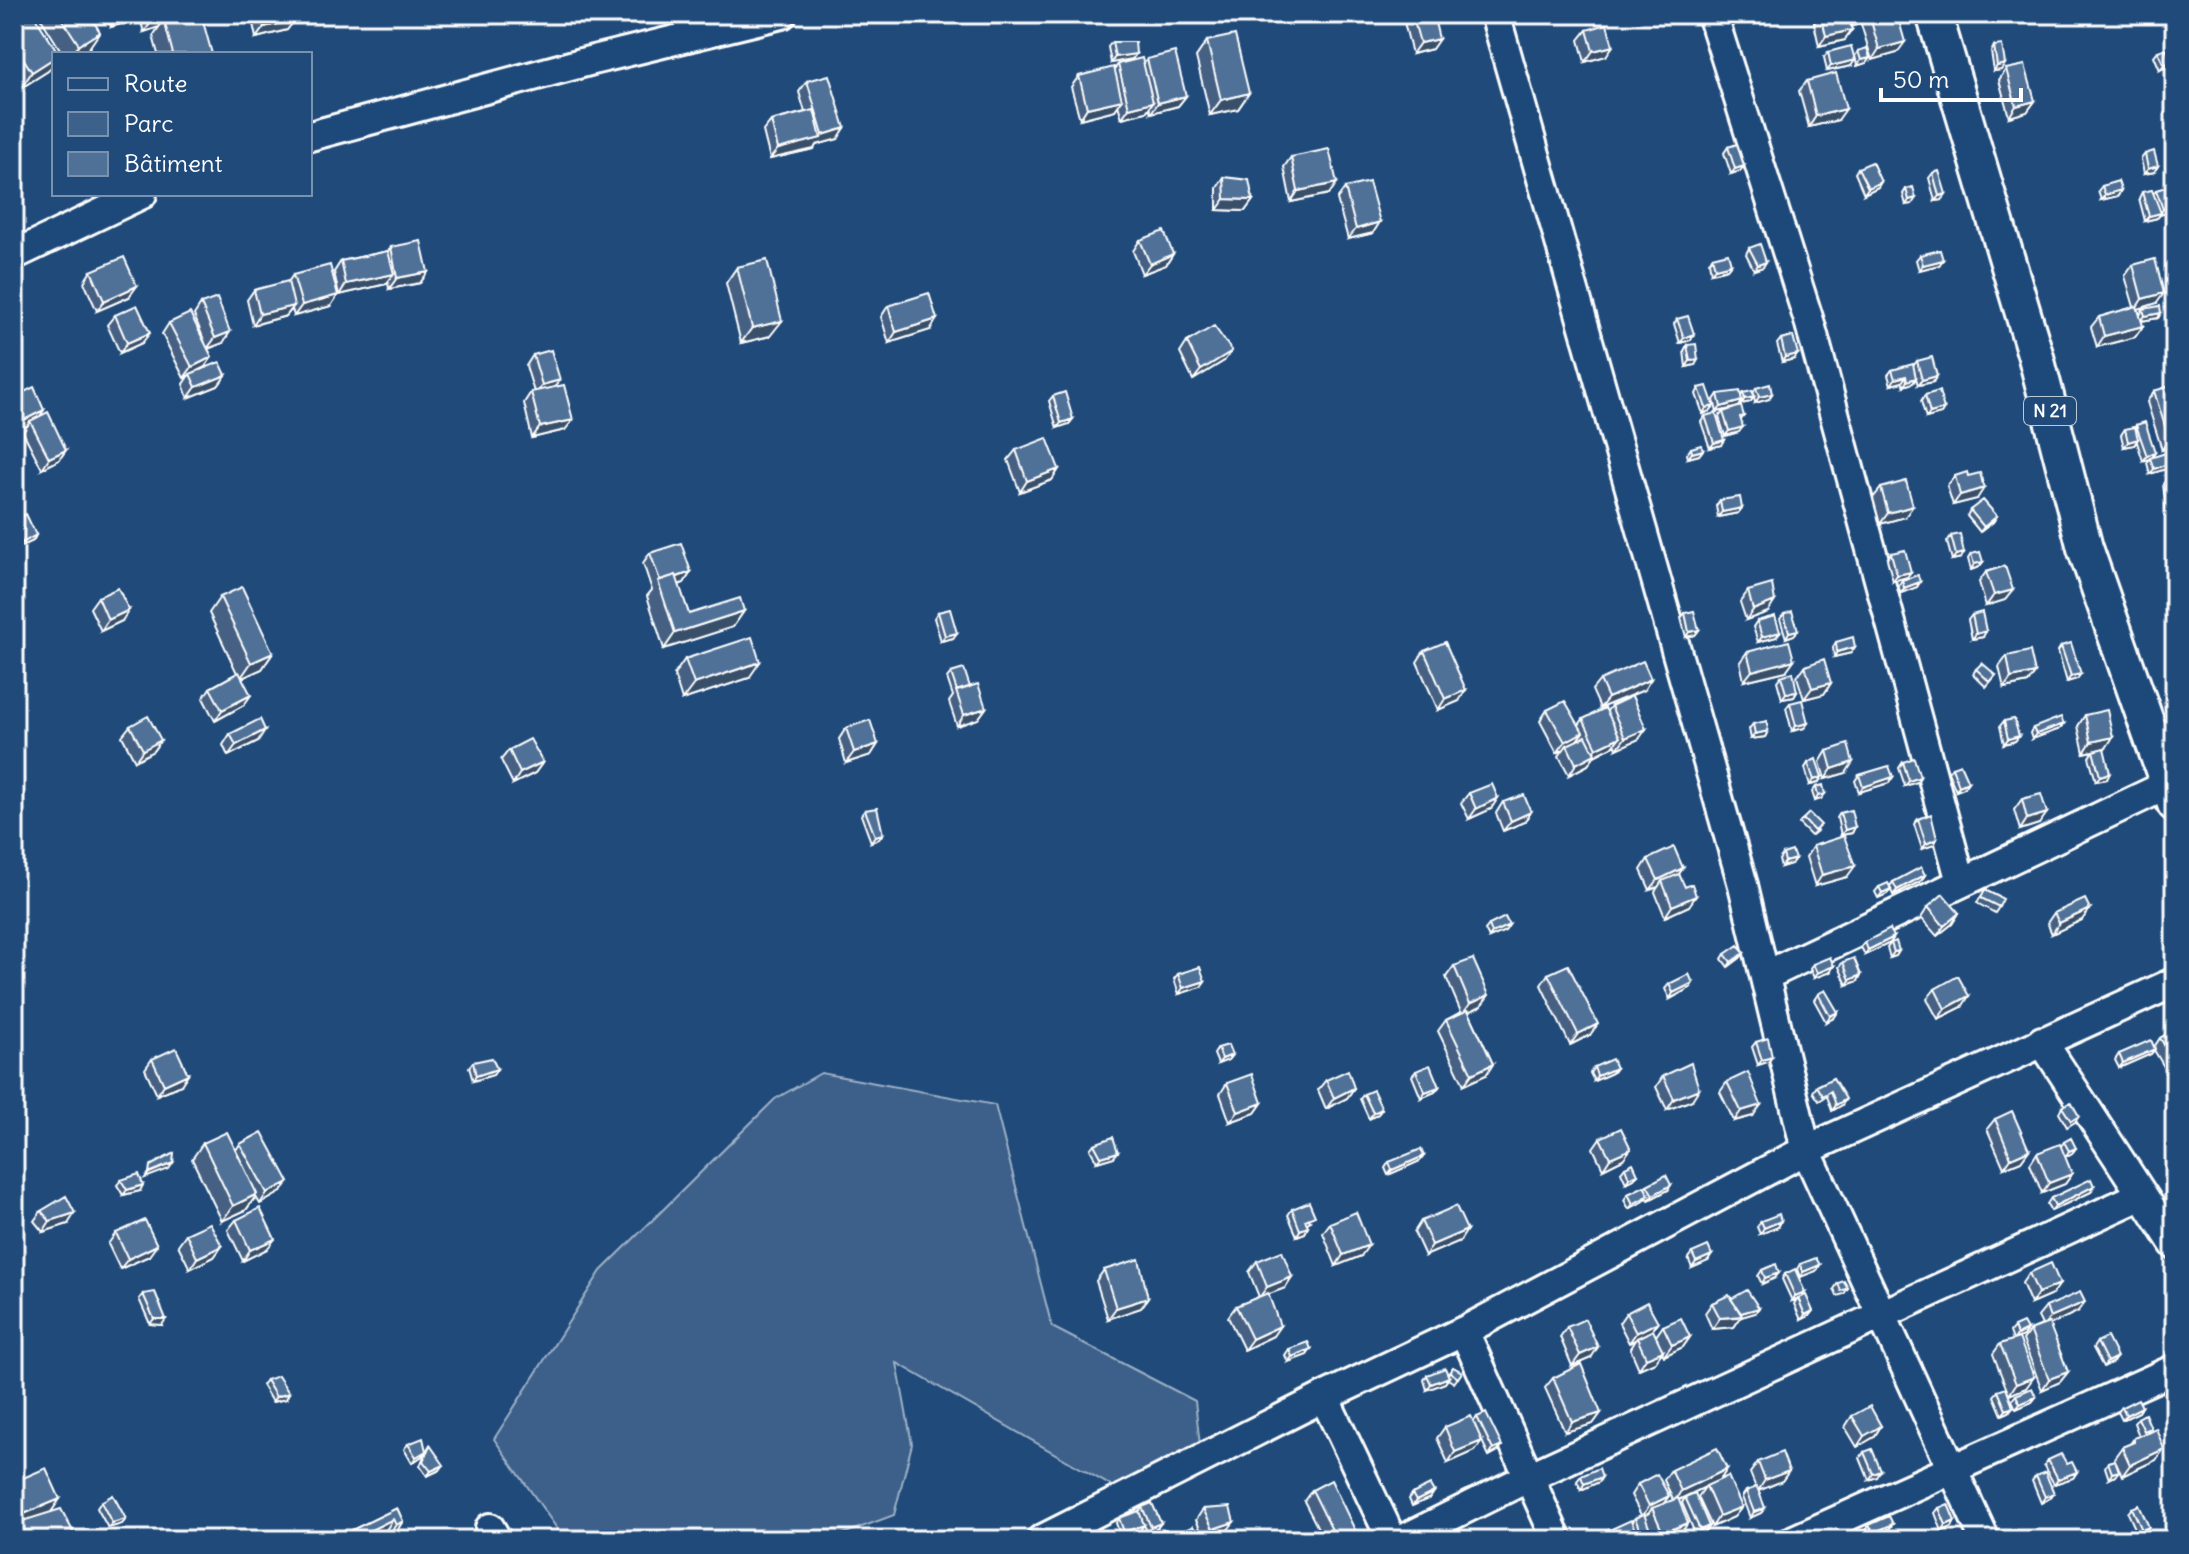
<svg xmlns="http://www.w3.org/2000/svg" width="2189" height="1554" font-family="Delius,sans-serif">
<rect width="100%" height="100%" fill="#1f4a7a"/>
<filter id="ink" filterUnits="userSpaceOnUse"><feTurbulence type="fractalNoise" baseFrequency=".0125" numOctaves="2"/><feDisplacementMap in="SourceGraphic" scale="16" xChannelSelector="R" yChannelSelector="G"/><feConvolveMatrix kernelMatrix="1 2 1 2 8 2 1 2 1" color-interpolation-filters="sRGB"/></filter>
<g filter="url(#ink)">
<!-- green -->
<path fill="#3c618b" stroke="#9eb0c5" stroke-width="2" d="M821,1073L995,1105L1052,1327L1195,1401L1201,1454L1122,1492L897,1363L912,1444L894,1515L827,1540H565L494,1439L601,1271L775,1099Z"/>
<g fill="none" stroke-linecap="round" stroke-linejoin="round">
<!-- minor casing -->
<g stroke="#fff" stroke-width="34">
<path id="minor" d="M1495,14L1743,885L1806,1150L1985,1540
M1712,14L1810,324L1961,882
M310,136L589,61L782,14
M14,255L142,194
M1765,976L2167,785
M2042,1041L2175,1245
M1464,1331L1557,1540
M1324,1397L1392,1540
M490,1528L497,1540
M1041,1540L1324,1397L1464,1331L1806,1150L2175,982
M1402,1540L1529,1477L2142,1195
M1794,1540L2175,1369"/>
</g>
<!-- major casing -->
<g stroke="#fff" stroke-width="40">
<path id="major" d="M1934,14L2036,357L2085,548L2175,804"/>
</g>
<!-- minor -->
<use href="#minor" stroke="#1f4a7a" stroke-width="28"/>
<!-- major -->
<use href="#major" stroke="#1f4a7a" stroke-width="34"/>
</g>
<!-- wall -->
<path fill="#456182" stroke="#fff" stroke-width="2" d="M14,14L48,71L21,88L14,77Z
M38,14H89V48L80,54H63Z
M107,14H177L175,17L212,54H158L153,36L159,27L144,32L139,16L137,19L111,27Z
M251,14H293L287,30L256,38Z
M1402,14H1433L1432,49L1412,54Z
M1820,14H1859L1857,25L1851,26L1845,40L1819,46L1814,23Z
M1866,14H1897V53L1872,60L1860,21Z
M1587,30L1606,56L1585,62L1579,40Z
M1207,41L1249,93L1238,109L1210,115L1196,57Z
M1112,42L1136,54L1132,59L1111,63L1108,47Z
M1994,46L2001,70L1994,71L1991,52Z
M1858,51L1866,63L1857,66L1855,56Z
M2158,51L2168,54L2175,51L2160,70L2154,56Z
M1828,52L1851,66L1827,71L1824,57Z
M1147,59L1186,96L1178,106L1151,113L1149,107L1146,112L1122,118L1118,105L1115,110L1080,119L1071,87L1079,76L1115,69L1118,64L1143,65Z
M2006,69L2035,101L2027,112L2009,117L1999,80Z
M807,81L838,139L816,145L814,149L770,159L763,131L771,121L805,112L799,92Z
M1807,81L1838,120L1809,127L1799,91Z
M1728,147L1740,171L1731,174L1724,153Z
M2145,154L2158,166L2154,172L2144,174L2141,159Z
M1291,157L1329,194L1291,202L1284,167Z
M1858,168L1878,187L1864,194L1855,173Z
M1933,173L1942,200L1935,201L1929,178Z
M1224,177L1253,200L1245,211L1217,210V188Z
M2102,186L2121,190L2118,196L2101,200L2098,191Z
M1345,188L1373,233L1348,239L1337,199Z
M1906,189L1912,204L1906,205L1903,194Z
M2156,190L2171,207L2168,212L2160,215L2157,218L2145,221L2139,198L2142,192L2153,194Z
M1140,240L1173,254L1166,265L1142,274L1133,251Z
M391,247L428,272L420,283L389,289L388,282L386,284L339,295L334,272L341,261L388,251Z
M1749,248L1763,267L1754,270L1746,254Z
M1920,255L1939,265L1919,270L1916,260Z
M1712,257L1731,264L1727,269L1711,273L1709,262Z
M2133,265L2157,303L2138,309L2140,315L2143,309L2161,313L2158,318L2141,321L2143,326L2135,337L2097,347L2091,327L2099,317L2134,307L2125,276Z
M737,267L770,336L741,343L726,283Z
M91,271L129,297L97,311L84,282Z
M293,275L331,306L294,316L292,309L286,316L253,325L247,300L254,290L288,282Z
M201,304L223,343L208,349L212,357L205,367L198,371L226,375L218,386L188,398L183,384L189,375L184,378L162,334L169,323L204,340L194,315Z
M888,306L930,330L889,343L881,317Z
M115,315L142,343L120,353L107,325Z
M1677,319L1694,334L1691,340L1680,343L1674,324Z
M1781,339L1794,359L1782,362L1777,344Z
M1187,342L1224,361L1193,380L1180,353Z
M1687,345L1695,365L1686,367L1684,351Z
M533,355L560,380L555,387L565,430L532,438L524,403L531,392H534L526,366Z
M1917,361L1933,382L1918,385L1916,378L1913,383L1904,386L1902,382L1891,385L1888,375L1892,370L1913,366Z
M1699,388L1714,406L1710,411L1703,414L1696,394Z
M1756,388L1769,399L1755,403L1754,397L1750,402L1741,404V403L1739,407L1717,412L1714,400L1718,394L1741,396L1743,393H1753Z
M2154,391L2175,446L2162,450L2147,402Z
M1925,395L1944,409L1941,414L1926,418L1921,401Z
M1053,396L1073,419L1069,424L1057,428L1049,401Z
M14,397L40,416L66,450L59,460L42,469L23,432L28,425Z
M1723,412L1744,416L1741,420L1739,432L1725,436L1719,417Z
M1705,416L1721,445L1710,448L1701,422Z
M2136,425L2155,452L2152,457L2173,462L2169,468L2150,474L2147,463L2150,458L2143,461L2137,442L2134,445L2124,447L2121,435L2125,429L2135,427Z
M1691,448L1703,450L1699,455L1688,458L1687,454Z
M1016,450L1059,469L1052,480L1020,492L1008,460Z
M1955,476L1977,499L1953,505L1947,486Z
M2175,478V507L2166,508L2163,484L2167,479Z
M1881,488L1905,517L1880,524L1873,498Z
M1720,500L1742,508L1738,513L1718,517L1716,506Z
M1970,510L1997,516L1993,522L1980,532L1967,516Z
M2175,510V541H2174L2167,516L2171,511Z
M14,520L36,535L33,541L18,548L14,540Z
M1951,536L1961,558L1952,560L1947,542Z
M650,553L691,572L684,583L679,585L689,614L744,611L733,627L664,649L647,596L652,590L643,563Z
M1891,553L1907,577L1893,581L1887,559Z
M1971,554L1983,562L1979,567L1971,570L1968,559Z
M1986,572L2013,590L2005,600L1986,606L1979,582Z
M1902,580L1920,582L1917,587L1901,593L1898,586Z
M1748,591L1768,612L1746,620L1740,602Z
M98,597L122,621L101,631L90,608Z
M220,597L273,653L262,669L242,678L244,705L215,721L203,698L210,688L237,673L209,613Z
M938,612L953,638L941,641L934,618Z
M1685,613L1699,630L1695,635L1686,637L1681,618Z
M1784,614L1798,630L1794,635L1786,638L1780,619Z
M1972,615L1983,637L1972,639L1968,620Z
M1757,621L1776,637L1758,642L1753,627Z
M1836,642L1851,653L1834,657L1833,647Z
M2061,646L2077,679L2067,682L2058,651Z
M1424,651L1459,701L1438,710L1417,662Z
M1747,652L1786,671L1744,681L1740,662Z
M2007,656L2035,673L2028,683L2004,688L1999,667Z
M685,659L749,678L682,700L674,675Z
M1805,666L1831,683L1824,694L1804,699L1797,677Z
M1976,669L1996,675L1986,687L1973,674Z
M951,673L970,687L986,708L978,719L957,726L949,702L953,696L947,678Z
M1781,676L1797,692L1794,697L1782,699L1777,681Z
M1600,680L1644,690L1600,708L1592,690Z
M1790,703L1808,723L1804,728L1792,731L1786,708Z
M1611,706L1639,739L1617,749L1615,743L1612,747L1594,756L1588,765L1569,775L1559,756L1564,749L1557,753L1540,721L1547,710L1579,725L1583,719L1607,711Z
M2085,715L2106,748L2084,753L2078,726Z
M2004,721L2019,736L2015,741L2004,744L2000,726Z
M1753,724L1768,731L1765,737L1751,739L1749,729Z
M130,726L161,740L153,751L135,761L122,736Z
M846,728L878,744L871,755L846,763L839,739Z
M2033,728L2060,729L2032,739L2030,733Z
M230,734L258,741L228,756L223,745Z
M509,750L543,762L535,773L513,784L501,760Z
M1827,751L1846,773L1825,779L1820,762Z
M2093,751L2107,779L2096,781L2089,757Z
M1903,762L1920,777L1917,782L1905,786L1899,768Z
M1808,763L1822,777L1818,783L1810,785L1805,768Z
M1952,767L1964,788L1956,791L1948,772Z
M1859,775L1893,777L1889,783L1859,792L1855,781Z
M1816,787L1821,799L1815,801L1812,792Z
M1469,793L1491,809L1469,819L1461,803Z
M2022,799L2039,824L2020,830L2014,810Z
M1503,802L1531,812L1524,822L1503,831L1496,813Z
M865,810L879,839L871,842L861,815Z
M1840,813L1855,827L1852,833L1841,835L1837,818Z
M1803,819L1817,831L1811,836L1799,824Z
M1918,819L1934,845L1922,849L1914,824Z
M1813,846L1847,877L1815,886L1806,857Z
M1783,854L1791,864L1781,867L1779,860Z
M1648,859L1683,868L1679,874L1689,906L1665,917L1655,892L1658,887L1650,890L1641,870Z
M1925,875L1921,881L1893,895L1891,890L1887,894L1878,898L1875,892L1879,887L1890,886L1893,882Z
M1985,890L1999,907L1995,913L1977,903Z
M1928,907L1959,913L1952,924L1937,936L1921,918Z
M2090,909L2082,920L2052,934L2047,923L2054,913Z
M1489,925H1509L1505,931L1489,938L1485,930Z
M1894,937L1890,943L1865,955L1861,947L1865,942Z
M1891,943L1899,951L1896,956L1890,958L1887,948Z
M1744,953L1740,958L1728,967L1722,959L1725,954Z
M1843,962L1858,981L1847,985L1839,967Z
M1813,964L1830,972L1814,978L1810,969Z
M1454,966L1481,1006L1469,1012L1493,1064L1486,1075L1464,1085L1438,1031L1446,1020L1461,1012L1446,977Z
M1178,974L1201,987L1179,994L1174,979Z
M1548,974L1590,1035L1570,1045L1541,985Z
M1669,984L1690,988L1670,999L1665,989Z
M1935,989L1962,1007L1938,1019L1927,999Z
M1818,994L1838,1012L1834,1018L1826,1022L1814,1000Z
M2175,1029V1085L2154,1050L2151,1054L2119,1068L2115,1060L2119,1054L2154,1047L2160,1038Z
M1756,1042L1772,1057L1768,1062L1758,1065L1752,1047Z
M1218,1048L1232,1055L1228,1060L1218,1064L1214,1054Z
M152,1059L181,1085L157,1095L145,1069Z
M473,1062L497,1069L493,1075L473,1081L469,1067Z
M1594,1067L1616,1068L1612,1073L1594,1081L1590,1073Z
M1416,1071L1439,1087L1435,1092L1421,1098L1412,1076Z
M1663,1076L1692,1100L1667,1110L1656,1087Z
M1833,1078L1842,1105L1832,1111L1827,1096L1819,1101L1813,1092L1817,1086Z
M1326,1080L1354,1088L1347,1098L1326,1109L1318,1090Z
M1727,1082L1753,1116L1734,1121L1720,1092Z
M1227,1083L1262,1103L1255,1113L1230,1122L1220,1094Z
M1364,1094L1382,1109L1378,1114L1369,1119L1360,1099Z
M2062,1107L2079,1116L2075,1122L2067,1127L2059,1113Z
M1995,1119L2029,1150L2021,1161L2004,1168L1987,1129Z
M1600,1138L1623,1159L1603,1169L1593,1148Z
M2064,1142L2076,1148L2072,1153L2065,1157L2072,1174L2065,1184L2042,1193L2030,1164L2037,1153L2061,1146Z
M203,1143L236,1150L240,1144L281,1192L260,1204L256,1197L246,1210L222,1221L192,1159Z
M1094,1144L1114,1157L1097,1162L1090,1149Z
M1424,1156L1420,1161L1388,1175L1385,1168L1389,1162Z
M1625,1167L1638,1174L1634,1179L1626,1183L1621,1172Z
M121,1180L140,1191L123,1195L117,1185Z
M1647,1185L1668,1190L1649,1200L1647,1197L1645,1200L1629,1209L1624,1200L1628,1194L1645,1187Z
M2094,1186L2091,1192L2051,1211L2047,1204L2051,1198Z
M1292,1209L1311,1221L1307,1223L1308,1227L1305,1233L1297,1236L1288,1215Z
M41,1211L68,1224L43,1232L34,1221Z
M236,1220L267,1249L243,1261L228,1230Z
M1421,1221L1460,1241L1425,1256L1414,1232Z
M1761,1221L1778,1227L1760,1234L1757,1227Z
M1330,1223L1361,1256L1336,1266L1323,1233Z
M116,1233L149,1256L120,1269L108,1244Z
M186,1234L222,1246L214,1257L190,1269L178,1245Z
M1692,1253L1708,1261L1692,1268L1688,1258Z
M1257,1261L1285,1288L1268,1294L1273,1336L1244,1350L1228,1317L1236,1306L1259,1297L1249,1272Z
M1800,1264L1820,1265L1816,1271L1800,1277L1797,1269Z
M1104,1270L1148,1298L1141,1308L1108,1319L1096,1281Z
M1762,1270L1775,1278L1762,1284L1758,1276Z
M2029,1273L2052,1295L2031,1304L2022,1283Z
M1785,1274L1805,1292L1802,1297L1809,1316L1801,1320L1794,1304L1797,1299L1792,1301L1782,1279Z
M1838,1283L1848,1288L1844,1294L1837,1296L1834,1289Z
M143,1294L162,1325L150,1324L139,1299Z
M1731,1299L1755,1313L1741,1317L1734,1327L1712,1329L1705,1313L1712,1303Z
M2046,1307L2077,1312L2049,1325L2068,1372L2060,1382L2042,1390L2023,1340L2030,1330L2042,1325L2038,1317Z
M1626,1313L1658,1322L1652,1331L1656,1336L1663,1326L1690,1337L1683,1347L1664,1356L1662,1352L1655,1362L1639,1369L1630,1348L1635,1340L1629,1343L1619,1323Z
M1567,1327L1591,1358L1572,1366L1560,1337Z
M2014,1327L2027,1330L2023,1336L2017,1339L2026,1388L2009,1395L1993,1354L2000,1344L2013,1340L2010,1332Z
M2097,1342L2113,1362L2103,1367L2093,1348Z
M1289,1349H1311L1307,1355L1288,1362L1285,1355Z
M1453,1367L1462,1372L1454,1383L1448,1379L1445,1383L1427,1390L1424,1380L1427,1375L1448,1374Z
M1553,1378L1601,1413L1593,1424L1565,1432L1545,1388Z
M266,1380L286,1399L272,1402L262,1385Z
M1998,1391L2009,1412L2002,1415L1994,1396Z
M2016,1395L2036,1397L2032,1402L2016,1409L2012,1400Z
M2122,1407H2142L2139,1412L2122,1420L2118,1412Z
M1852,1416L1881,1426L1874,1437L1857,1447L1845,1427Z
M1477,1417L1502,1446L1498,1451L1489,1456L1482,1441L1475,1451L1448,1463L1437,1438L1445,1427L1474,1421Z
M2138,1418L2149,1431L2156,1460L2122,1476L2116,1462L2115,1476L2109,1479L2105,1467L2108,1462L2115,1460L2114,1458L2122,1447L2130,1444L2134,1438L2139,1436L2134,1423Z
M408,1444L426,1451L430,1445L440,1470L427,1476L420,1466L426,1451L422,1456L412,1463L404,1449Z
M1864,1452L1877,1477L1869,1480L1860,1458Z
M2048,1460L2067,1464L2077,1472L2073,1478L2054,1484L2044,1466Z
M1758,1462L1789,1471L1782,1481L1758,1491L1765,1508L1761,1513L1750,1518L1742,1497L1746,1491L1756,1488L1750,1473Z
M1727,1469L1720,1480L1742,1507L1734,1517L1712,1527L1698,1497L1705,1487L1679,1500L1681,1533L1665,1540H1654L1651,1533L1648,1538L1643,1540H1599L1605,1532L1631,1522L1635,1518L1641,1515L1631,1495L1638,1484L1663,1504L1673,1500L1664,1480L1671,1470Z
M1581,1476L1599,1482L1581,1490L1577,1481Z
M2036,1476L2050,1498L2041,1503L2032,1481Z
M14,1482L51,1512L76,1537L74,1540H15L14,1538Z
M1312,1490L1348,1540H1324L1304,1501Z
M1434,1492L1430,1498L1412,1506L1409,1499L1412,1494Z
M1685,1497L1709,1526L1705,1532L1696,1536L1682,1503Z
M101,1502L126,1519L122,1524L108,1528L97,1508Z
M1142,1507L1161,1523L1157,1528L1148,1533L1144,1525L1140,1530L1121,1537L1116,1523L1119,1518L1139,1512Z
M397,1508L403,1521L396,1532L388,1535L386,1530L365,1540H344L352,1530Z
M1939,1508L1955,1521L1952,1527L1942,1531L1935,1513Z
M2132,1508L2149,1527L2145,1532L2138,1535L2128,1513Z
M1203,1509L1226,1532L1205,1540L1196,1520Z
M1893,1524L1889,1529L1870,1538L1866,1531L1869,1525Z"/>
<!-- shaded-wall -->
<path fill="#384f6a" stroke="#fff" stroke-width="2" d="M125,14H140L137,19L111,27L118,16Z
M161,14H177L171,23L164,20L159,27L144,32L156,16Z
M295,20L287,30L256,38L264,27Z
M1860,20L1857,25L1848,27L1852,22Z
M1852,30L1845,40L1819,46L1826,36Z
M100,32L89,48L80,54H73L79,45Z
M1439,39L1432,49L1412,54L1420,43Z
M1905,42L1897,53L1872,60L1879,49Z
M1613,46L1606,56L1585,62L1593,51Z
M1136,54L1132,59L1111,63L1115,57Z
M54,58V63L48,71L21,88L32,72Z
M1870,58L1866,63L1857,66L1861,60Z
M1855,60L1851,66L1827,71L1831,66Z
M2175,60V64L2160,70L2164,65Z
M2005,64L2001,70L1994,71L1997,66Z
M1249,93L1238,109L1210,115L1221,100Z
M1186,96L1178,106L1151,113L1158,103Z
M1122,100L1115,110L1080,119L1087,108Z
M2035,101L2027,112L2009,117L2016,106Z
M1153,102L1146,112L1122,118L1129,108Z
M1846,109L1838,120L1809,127L1816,116Z
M845,128L838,139L816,145L814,149L770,159L778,149L821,138L823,135Z
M1744,166L1740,171L1731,174L1735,169Z
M2158,166L2154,172L2144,174L2148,169Z
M1881,182L1878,187L1864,194L1868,188Z
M1337,183L1329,194L1291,202L1298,191Z
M2121,190L2118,196L2101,200L2105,195Z
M1946,194L1942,200L1935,201L1939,196Z
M1916,198L1912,204L1906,205L1909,200Z
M1225,199L1253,200L1245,211L1217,210Z
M2171,207L2168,212L2160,215L2157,218L2145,221L2149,216L2161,213L2163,209Z
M1380,222L1373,233L1348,239L1356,229Z
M1173,254L1166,265L1142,274L1150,264Z
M1943,260L1939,265L1919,270L1923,265Z
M1766,262L1763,267L1754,270L1758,265Z
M1731,264L1727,269L1711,273L1715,268Z
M428,272L420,283L389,289L397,278Z
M394,274L386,284L339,295L346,284Z
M137,286L129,297L97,311L104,301Z
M2164,293L2157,303L2135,310L2142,299Z
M338,295L331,306L294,316L302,305Z
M294,306L286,316L253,325L260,314Z
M2161,313L2158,318L2141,321L2145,316Z
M937,319L930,330L889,343L896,332Z
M782,321L770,336L741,343L752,328Z
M2143,326L2135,337L2097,347L2104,336Z
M230,332L223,343L207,349L215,338Z
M150,333L142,343L120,353L127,343Z
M1694,334L1691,340L1680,343L1684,338Z
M1232,351L1224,361L1193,380L1201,370Z
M1798,354L1794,359L1782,362L1785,357Z
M212,357L205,367L184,378L192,367Z
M1698,360L1695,365L1686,367L1690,361Z
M226,375L218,386L188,398L196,387Z
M1906,376L1902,382L1891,385L1895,379Z
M1937,376L1933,382L1918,385L1922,380Z
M1916,378L1913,383L1904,386L1907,381Z
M560,380L552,390L535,396L542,385Z
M1772,394L1769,399L1755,403L1759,397Z
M1754,397L1750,402L1741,404L1745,399Z
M1742,401L1739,407L1717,412L1721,407Z
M1714,406L1710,411L1703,414L1706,408Z
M1944,409L1941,414L1926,418L1930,413Z
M44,410L37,421H30L28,425L14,432V425Z
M1073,419L1069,424L1057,428L1061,423Z
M573,420L565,430L532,438L540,427Z
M1743,427L1739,432L1725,436L1729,431Z
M2175,438V446L2162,450L2169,439Z
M2138,439L2134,445L2124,447L2128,442Z
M1724,440L1721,445L1710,448L1714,443Z
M66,450L59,460L42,469L49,458Z
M1703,450L1699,455L1688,458L1692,453Z
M2155,452L2152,458L2143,461L2147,456Z
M2173,462L2169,468L2150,474L2154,469Z
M1059,469L1052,480L1020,492L1027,481Z
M1984,488L1977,499L1953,505L1960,495Z
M2175,502V507L2166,508L2169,503Z
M1913,506L1905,517L1880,524L1888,513Z
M1742,508L1738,513L1718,517L1722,512Z
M1997,516L1993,522L1980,532L1984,527Z
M36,535L33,541L18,548L22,543Z
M1964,553L1961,558L1952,560L1956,555Z
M1983,562L1979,567L1971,570L1974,564Z
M691,572L684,583L661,590L659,584Z
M1911,572L1907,577L1893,581L1897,575Z
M1920,582L1917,587L1901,593L1904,588Z
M2013,590L2005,600L1986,606L1994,595Z
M1775,601L1768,612L1746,620L1753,610Z
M129,610L122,621L101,631L108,620Z
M744,611L733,627L664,649L675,633Z
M1699,630L1695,635L1686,637L1689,632Z
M1798,630L1794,635L1786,638L1789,632Z
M1986,631L1983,637L1972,639L1976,634Z
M1780,632L1776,637L1758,642L1762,637Z
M957,633L953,638L941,641L945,636Z
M1855,647L1851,653L1834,657L1837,652Z
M273,653L262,669L240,679L251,663Z
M1794,660L1786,671L1744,681L1752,671Z
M760,662L749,678L682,700L694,684Z
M2035,673L2028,683L2004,688L2011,678Z
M2081,674L2077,679L2067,682L2071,676Z
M1651,679L1644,690L1600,708L1608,698Z
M1831,683L1824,694L1804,699L1812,688Z
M1466,690L1459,701L1438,710L1445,699Z
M1797,692L1794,697L1782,699L1786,693Z
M251,695L244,705L215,721L222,710Z
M986,708L978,719L957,726L964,715Z
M1808,723L1804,728L1792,731L1796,726Z
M2064,724L2060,729L2032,739L2036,734Z
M1646,729L1639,739L1617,749L1625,738Z
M265,730L258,741L228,756L236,745Z
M1768,731L1765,737L1751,739L1755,734Z
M1583,732L1575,743L1567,745L1564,749L1557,753L1565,742Z
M2019,736L2015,741L2004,744L2008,739Z
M1620,737L1612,747L1594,756L1588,765L1569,775L1576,764L1591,756L1597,748Z
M2113,737L2106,748L2084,753L2091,742Z
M161,740L153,751L135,761L143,750Z
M878,744L871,755L846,763L854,752Z
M543,762L535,773L513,784L520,773Z
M1853,762L1846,773L1825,779L1832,769Z
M2110,773L2107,779L2096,781L2100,776Z
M1822,777L1818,783L1810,785L1814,780Z
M1893,777L1889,783L1859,792L1863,787Z
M1920,777L1917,782L1905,786L1909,781Z
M1968,782L1964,788L1956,791L1959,786Z
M1825,794L1821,799L1815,801L1818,796Z
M1498,798L1491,809L1469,819L1476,809Z
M1531,812L1524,822L1503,831L1511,821Z
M2047,813L2039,824L2020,830L2027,819Z
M1855,827L1852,833L1841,835L1845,830Z
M883,834L879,839L871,842L875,836Z
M1937,839L1934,845L1922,849L1926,844Z
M1795,859L1791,864L1781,867L1785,862Z
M1855,866L1847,877L1815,886L1822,875Z
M1683,868L1676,878L1662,881L1658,887L1650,890L1658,880Z
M1925,875L1921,881L1893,895L1897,890Z
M1891,889L1887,894L1878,898L1882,893Z
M1696,896L1689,906L1665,917L1672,906Z
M2090,909L2082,920L2052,934L2059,923Z
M1959,913L1952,924L1937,936L1944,926Z
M1509,925L1505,931L1489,938L1492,933Z
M1894,937L1890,943L1865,955L1868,950Z
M1899,951L1896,956L1890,958L1894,952Z
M1744,953L1740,958L1728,967L1731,962Z
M1834,966L1830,972L1814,978L1817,973Z
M1861,975L1858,981L1847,985L1850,980Z
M1205,981L1201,987L1179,994L1183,988Z
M1693,983L1690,988L1670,999L1673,993Z
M1489,995L1481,1006L1462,1015L1470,1004Z
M1969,996L1962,1007L1938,1019L1945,1009Z
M1838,1012L1834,1018L1826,1022L1830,1016Z
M1598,1024L1590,1035L1570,1045L1578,1034Z
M2155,1049L2151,1054L2119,1068L2123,1063Z
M1232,1055L1228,1060L1218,1064L1222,1059Z
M1772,1057L1768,1062L1758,1065L1762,1060Z
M1493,1064L1486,1075L1464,1085L1472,1074Z
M1616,1068L1612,1073L1594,1081L1597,1076Z
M497,1069L493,1075L473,1081L476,1076Z
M188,1074L181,1085L157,1095L164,1085Z
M1439,1087L1435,1092L1421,1098L1425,1092Z
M1354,1088L1347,1098L1326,1109L1334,1098Z
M1699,1089L1692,1100L1667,1110L1674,1099Z
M1846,1099L1842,1105L1832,1111L1836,1105Z
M1262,1103L1255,1113L1230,1122L1238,1112Z
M1761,1105L1753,1116L1734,1121L1741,1111Z
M1382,1109L1378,1114L1369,1119L1373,1113Z
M2076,1148L2072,1153L2065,1157L2069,1151Z
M1631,1149L1623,1159L1603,1169L1610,1158Z
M2029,1150L2021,1161L2004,1168L2011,1158Z
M1118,1152L1114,1157L1097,1162L1101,1157Z
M1424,1156L1420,1161L1388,1175L1392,1170Z
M173,1163L169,1169L145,1178L149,1173Z
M1638,1174L1634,1179L1626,1183L1629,1178Z
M2072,1174L2065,1184L2042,1193L2049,1183Z
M289,1182L281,1192L260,1204L267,1193Z
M143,1185L140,1191L123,1195L127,1190Z
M1671,1185L1668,1190L1649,1200L1653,1195Z
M2094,1186L2091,1192L2051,1211L2055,1206Z
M257,1194L246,1210L222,1221L233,1206Z
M1649,1195L1645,1200L1629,1209L1633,1204Z
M75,1213L68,1224L43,1232L50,1221Z
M1781,1221L1778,1227L1760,1234L1764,1228Z
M1308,1227L1305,1233L1297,1236L1300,1230Z
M1467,1230L1460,1241L1425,1256L1432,1245Z
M275,1239L267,1249L243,1261L250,1250Z
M157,1245L149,1256L120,1269L128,1259Z
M1369,1245L1361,1256L1336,1266L1343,1255Z
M222,1246L214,1257L190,1269L197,1258Z
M1712,1255L1708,1261L1692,1268L1696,1262Z
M1820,1265L1816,1271L1800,1277L1803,1272Z
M1779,1273L1775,1278L1762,1284L1765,1278Z
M1292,1277L1285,1288L1259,1298L1267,1287Z
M2060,1284L2052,1295L2031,1304L2038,1293Z
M1805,1292L1801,1297L1792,1301L1795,1296Z
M1148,1298L1141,1308L1108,1319L1116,1308Z
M2085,1302L2077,1312L2043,1328L2050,1317Z
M1759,1308L1755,1313L1741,1317L1734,1327L1712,1329L1720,1318L1738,1317L1741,1313Z
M1813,1311L1809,1316L1801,1320L1805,1315Z
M154,1319H166L162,1325L150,1324Z
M1658,1322L1651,1332L1637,1338L1635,1340L1629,1343L1636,1333Z
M1280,1326L1273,1336L1244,1350L1252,1339Z
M2027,1330L2023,1336L2014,1340L2017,1335Z
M1690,1337L1683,1347L1664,1356L1672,1345Z
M1598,1347L1591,1358L1572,1366L1580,1355Z
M1311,1349L1307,1355L1288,1362L1292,1357Z
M1663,1351L1655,1362L1639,1369L1646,1358Z
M2117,1357L2113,1362L2103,1367L2107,1362Z
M2068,1372L2060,1382L2042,1390L2049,1379Z
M1449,1377L1445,1383L1427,1390L1431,1384Z
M2034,1377L2026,1388L2009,1395L2016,1384Z
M289,1393L286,1399L272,1402L276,1397Z
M2036,1397L2032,1402L2016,1409L2020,1404Z
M2013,1407L2009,1412L2002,1415L2006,1410Z
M2142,1407L2139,1412L2122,1420L2126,1415Z
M1601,1413L1593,1424L1565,1432L1572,1422Z
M1881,1426L1874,1437L1857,1447L1864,1436Z
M1482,1441L1475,1451L1448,1463L1455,1452Z
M1502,1446L1498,1451L1489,1456L1493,1450Z
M2164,1449L2156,1460L2122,1476L2130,1465Z
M426,1451L422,1456L412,1463L416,1457Z
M444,1465L440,1470L427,1476L431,1471Z
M1727,1469L1720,1480L1674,1502L1681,1491Z
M1789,1471L1782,1481L1758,1491L1765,1480Z
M1881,1471L1877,1477L1869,1480L1873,1474Z
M2119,1471L2115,1476L2109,1479L2112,1473Z
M2077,1472L2073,1478L2054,1484L2058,1479Z
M1602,1477L1599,1482L1581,1490L1584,1484Z
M1434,1492L1430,1498L1412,1506L1416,1501Z
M2054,1493L2050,1498L2041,1503L2045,1497Z
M1669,1496L1661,1507L1652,1508L1649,1513L1642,1517L1649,1506Z
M60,1499L49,1515L19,1522L14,1529V1518Z
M1742,1507L1734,1517L1712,1527L1719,1516Z
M1765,1508L1761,1513L1750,1518L1754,1512Z
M126,1519L122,1524L108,1528L112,1523Z
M393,1519L386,1530L365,1540H353L355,1538Z
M403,1521L396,1532L388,1535L396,1525Z
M1955,1521L1952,1527L1942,1531L1946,1525Z
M1234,1522L1226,1532L1205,1540L1213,1529Z
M1161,1523L1157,1528L1148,1533L1151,1527Z
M1688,1523L1681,1533L1665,1540H1658L1663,1533Z
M1893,1524L1889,1529L1870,1538L1873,1533Z
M1144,1525L1140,1530L1121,1537L1124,1532Z
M1709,1526L1705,1532L1696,1536L1700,1530Z
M1355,1530L1348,1540H1337Z
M1651,1533L1648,1538L1640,1540L1642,1536Z"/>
<!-- building -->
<path fill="#507197" stroke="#fff" stroke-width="2" d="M14,14H33L59,54H54V58L32,72L14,44Z
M59,14H89L100,32L79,45Z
M186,14H201L212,54H173L164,20Z
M261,14H293L295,20L264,27Z
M1412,14H1433L1439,39L1420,43Z
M1821,14H1848L1852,30L1826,36Z
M1849,14H1859L1860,20L1852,22Z
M1869,14H1897L1905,42L1879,49Z
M1607,24L1613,46L1593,51L1587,30Z
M1235,35L1249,93L1221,100L1207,41Z
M1112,42H1135L1136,54L1115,57Z
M2002,45L2005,64L1997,66L1994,46Z
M1851,46L1855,60L1831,66L1828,52Z
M1867,48L1870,58L1861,60L1858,51Z
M2166,48L2168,54L2175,51V60L2164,65L2158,51Z
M1175,52L1186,96L1158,103L1147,59Z
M1142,58L1153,102L1129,108L1118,64Z
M2025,65L2035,101L2016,106L2006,69Z
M1114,67L1122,100L1087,108L1079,76Z
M1836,73L1846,109L1816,116L1807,81Z
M829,75L845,128L823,135L807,81Z
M814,110L821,138L778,149L771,121Z
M1737,144L1744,166L1735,169L1728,147Z
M1329,149L1337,183L1298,191L1291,157Z
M2154,151L2158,166L2148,169L2145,154Z
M1872,162L1881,182L1868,188L1858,168Z
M1939,171L1946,194L1939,196L1933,173Z
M1224,177L1249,180L1253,200L1225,199Z
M2118,181L2121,190L2105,195L2102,186Z
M1369,182L1380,222L1356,229L1345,188Z
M1913,187L1916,198L1909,200L1906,189Z
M2166,187L2171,207L2163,209L2156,190Z
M2152,190L2161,213L2149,216L2142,192Z
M1164,231L1173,254L1150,264L1140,240Z
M421,241L428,272L397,278L391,247Z
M1760,244L1766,262L1758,265L1749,248Z
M1940,250L1943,260L1923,265L1920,255Z
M388,251L394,274L346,284L341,261Z
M1728,253L1731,264L1715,268L1712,257Z
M124,257L137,286L104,301L91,271Z
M2155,259L2164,293L2142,299L2133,265Z
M767,260L782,321L752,328L737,267Z
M330,265L338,295L302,305L293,275Z
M288,281L294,306L260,314L254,290Z
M929,293L937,319L896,332L888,306Z
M217,298L230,332L215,338L201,304Z
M137,305L150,333L127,343L115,315Z
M2137,306L2143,326L2104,336L2099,317Z
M2160,306L2161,313L2145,316L2143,309Z
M190,313L212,357L192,367L169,323Z
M1688,316L1694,334L1684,338L1677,319Z
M1214,326L1232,351L1201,370L1187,342Z
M1793,336L1798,354L1785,357L1781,339Z
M1696,344L1698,360L1690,361L1687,345Z
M551,350L560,380L542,385L533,355Z
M1932,357L1937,376L1922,380L1917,361Z
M220,362L226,375L196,387L190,374Z
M1913,364L1916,378L1907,381L1906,376L1895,379L1892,370Z
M1770,384L1772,394L1759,397L1756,388Z
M564,385L573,420L540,427L531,392Z
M2173,385L2175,390V438L2169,439L2154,391Z
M1707,386L1714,406L1706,408L1699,388Z
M34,387L44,410L14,425V397Z
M1740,391L1742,401L1721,407L1718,394Z
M1752,391L1754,397L1745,399L1743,393Z
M1939,391L1944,409L1930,413L1925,395Z
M1065,392L1073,419L1061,423L1053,396Z
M1741,406L1744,416L1740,417L1743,427L1729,431L1723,412Z
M48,412L66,450L49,458L30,421Z
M1716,413L1724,440L1714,443L1705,416Z
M2145,422L2155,452L2147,456L2136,425Z
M2135,427L2138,439L2128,442L2125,429Z
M1047,438L1059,469L1027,481L1016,450Z
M1701,445L1703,450L1692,453L1691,448Z
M2169,452L2173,462L2154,469L2150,458Z
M1967,472L1968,476L1980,473L1984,488L1960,495L1955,476Z
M2175,478V502L2169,503L2167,479Z
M1906,481L1913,506L1888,513L1881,488Z
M1740,497L1742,508L1722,512L1720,500Z
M1983,500L1997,516L1984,527L1970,510Z
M2175,510V527L2171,511Z
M26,514L36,535L22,543L14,527V520Z
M1960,534L1964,553L1956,555L1951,536Z
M681,543L691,572L677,577L676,575L660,580L650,553Z
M1905,550L1911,572L1897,575L1891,553Z
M1980,552L1983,562L1974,564L1971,554Z
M2005,566L2013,590L1994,595L1986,572Z
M676,575L689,614L740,598L744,611L675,633L658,581Z
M1918,575L1920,582L1904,588L1902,580Z
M1772,584L1775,601L1753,610L1748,591Z
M242,587L273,653L251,663L220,597Z
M118,588L129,610L108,620L98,597Z
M950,609L957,633L945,636L938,612Z
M1694,611L1699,630L1689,632L1685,613Z
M1792,611L1798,630L1789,632L1784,614Z
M1982,612L1986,631L1976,634L1972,615Z
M1775,616L1780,632L1762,637L1757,621Z
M752,637L760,662L694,684L685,659Z
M1853,637L1855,647L1837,652L1836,642Z
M1789,641L1794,660L1752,671L1747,652Z
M1445,642L1466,690L1445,699L1424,651Z
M2071,643L2081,674L2071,676L2061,646Z
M2030,651L2035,673L2011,678L2007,656Z
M1824,659L1831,683L1812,688L1805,666Z
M1643,661L1651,679L1608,698L1600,680Z
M1982,663L1996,675L1990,682L1976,669Z
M964,669L970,687L957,691L951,673Z
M239,672L251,695L222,710L210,688Z
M1793,672L1797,692L1786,693L1781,676Z
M978,684L986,708L964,715L956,691Z
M1632,696L1646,729L1625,738L1611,706Z
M1802,700L1808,723L1796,726L1790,703Z
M1565,701L1583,732L1565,742L1547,710Z
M1605,708L1620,737L1597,748L1583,719Z
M2107,710L2113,737L2091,742L2085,715Z
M148,716L161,740L143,750L130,726Z
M2061,717L2064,724L2036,734L2033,728Z
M260,719L265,730L236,745L230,734Z
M2014,719L2019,736L2008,739L2004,721Z
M870,720L878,744L854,752L846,728Z
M1767,721L1768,731L1755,734L1753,724Z
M1586,736L1595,754L1576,764L1567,745Z
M530,739L543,762L520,773L509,750Z
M1848,744L1853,762L1832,769L1827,751Z
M2104,748L2110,773L2100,776L2093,751Z
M1914,758L1920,777L1909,781L1903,762Z
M1816,759L1822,777L1814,780L1808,763Z
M1960,764L1968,782L1959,786L1952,767Z
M1889,766L1893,777L1863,787L1859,775Z
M1492,784L1498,798L1476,809L1469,793Z
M1823,785L1825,794L1818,796L1816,787Z
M2041,794L2047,813L2027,819L2022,799Z
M1524,795L1531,812L1511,821L1503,802Z
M877,808L883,834L875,836L865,810Z
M1851,810L1855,827L1845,830L1840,813Z
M1809,813L1821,825L1814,831L1803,819Z
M1931,814L1937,839L1926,844L1918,819Z
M1844,836L1855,866L1822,875L1813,846Z
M1674,847L1683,868L1658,880L1648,859Z
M1792,851L1795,859L1785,862L1783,854Z
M1921,867L1925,875L1897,890L1893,882Z
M1679,874L1685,887L1692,884L1696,896L1672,906L1662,881Z
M1888,883L1891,889L1882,893L1879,887Z
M1985,890L2003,899L1999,907L1981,898Z
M1943,894L1959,913L1944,926L1928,907Z
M2085,899L2090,909L2059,923L2054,913Z
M1505,917L1509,925L1492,933L1489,925Z
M1890,929L1894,937L1868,950L1865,942Z
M1896,941L1899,951L1894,952L1891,943Z
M1738,945L1744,953L1731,962L1725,954Z
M1830,957L1834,966L1817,973L1813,964Z
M1854,958L1861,975L1850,980L1843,962Z
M1473,959L1489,995L1470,1004L1454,966Z
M1568,965L1598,1024L1578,1034L1548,974Z
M1200,967L1205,981L1183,988L1178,974Z
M1689,974L1693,983L1673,993L1669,984Z
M1958,976L1969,996L1945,1009L1935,989Z
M1825,990L1838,1012L1830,1016L1818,994Z
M1468,1010L1493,1064L1472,1074L1446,1020Z
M2175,1029V1062L2160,1038Z
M1768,1038L1772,1057L1762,1060L1756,1042Z
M2151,1040L2155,1049L2123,1063L2119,1054Z
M1228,1045L1232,1055L1222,1059L1218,1048Z
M176,1048L188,1074L164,1085L152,1059Z
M492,1058L497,1069L476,1076L473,1062Z
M1612,1059L1616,1068L1597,1076L1594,1067Z
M1691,1063L1699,1089L1674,1099L1663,1076Z
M1430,1065L1439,1087L1425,1092L1416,1071Z
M1348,1070L1354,1088L1334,1098L1326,1080Z
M1748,1072L1761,1105L1741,1111L1727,1082Z
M1252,1074L1262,1103L1238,1112L1227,1083Z
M1833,1078L1846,1099L1836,1105L1831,1091L1823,1096L1817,1086Z
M1373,1090L1382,1109L1373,1113L1364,1094Z
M2071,1102L2079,1116L2071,1121L2062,1107Z
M2012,1111L2029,1150L2011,1158L1995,1119Z
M1621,1128L1631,1149L1610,1158L1600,1138Z
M227,1132L257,1194L233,1206L203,1143Z
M262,1132L289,1182L267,1193L240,1144Z
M1113,1137L1118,1152L1101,1157L1094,1144Z
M2071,1138L2076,1148L2069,1151L2064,1142Z
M2060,1144L2072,1174L2049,1183L2037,1153Z
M1421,1149L1424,1156L1392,1170L1389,1162Z
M174,1153L173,1163L149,1173L150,1166Z
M1633,1163L1638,1174L1629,1178L1625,1167Z
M139,1174L143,1185L127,1190L121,1180Z
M1666,1175L1671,1185L1653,1195L1647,1185Z
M2091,1179L2094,1186L2055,1206L2051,1198Z
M1644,1186L1649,1195L1633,1204L1628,1194Z
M66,1196L75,1213L50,1221L41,1211Z
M1309,1202L1315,1216L1305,1220L1308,1227L1300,1230L1292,1209Z
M1456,1206L1467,1230L1432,1245L1421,1221Z
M260,1208L275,1239L250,1250L236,1220Z
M1356,1212L1369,1245L1343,1255L1330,1223Z
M1779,1214L1781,1221L1764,1228L1761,1221Z
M145,1220L157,1245L128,1259L116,1233Z
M210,1223L222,1246L197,1258L186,1234Z
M1708,1246L1712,1255L1696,1262L1692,1253Z
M1282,1251L1292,1277L1267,1287L1257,1261Z
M1816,1258L1820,1265L1803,1272L1800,1264Z
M1139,1259L1148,1298L1116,1308L1104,1270Z
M2051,1263L2060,1284L2038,1293L2029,1273Z
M1776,1264L1779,1273L1765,1278L1762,1270Z
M1795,1269L1805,1292L1795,1296L1785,1274Z
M1844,1281L1848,1288L1841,1291L1838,1283Z
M1747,1290L1759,1308L1741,1313L1731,1299Z
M155,1292L166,1319H154L143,1294Z
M2080,1292L2085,1302L2050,1317L2046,1307Z
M1268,1293L1280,1326L1252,1339L1236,1306Z
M1729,1295L1742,1316L1720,1318L1712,1303Z
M1806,1295L1813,1311L1805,1315L1798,1298Z
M1647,1302L1658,1322L1636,1333L1626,1313Z
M1681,1318L1690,1337L1672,1345L1663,1326Z
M1585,1319L1598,1347L1580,1355L1567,1327Z
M2023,1323L2027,1330L2017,1335L2014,1327Z
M2049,1323L2068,1372L2049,1379L2030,1330Z
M1653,1330L1663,1351L1646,1358L1637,1338Z
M2107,1337L2117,1357L2107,1362L2097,1342Z
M2019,1338L2034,1377L2016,1384L2000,1344Z
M1308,1342L1311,1349L1292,1357L1289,1349Z
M1581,1364L1601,1413L1572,1422L1553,1378Z
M1453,1367L1462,1372L1458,1378L1450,1372Z
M1445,1368L1449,1377L1431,1384L1427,1375Z
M278,1376L289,1393L276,1397L266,1380Z
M2006,1388L2013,1407L2006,1410L1998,1391Z
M2032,1388L2036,1397L2020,1404L2016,1395Z
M2138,1399L2142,1407L2126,1415L2122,1407Z
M1870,1406L1881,1426L1864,1436L1852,1416Z
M1486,1413L1502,1446L1493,1450L1477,1417Z
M2145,1414L2151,1428L2144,1431L2138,1418Z
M1471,1416L1482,1441L1455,1452L1445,1427Z
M2156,1428L2164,1449L2130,1465L2122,1447L2134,1442V1438Z
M423,1438L426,1451L416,1457L408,1444Z
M430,1445L444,1465L431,1471L423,1461Z
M1717,1448L1727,1469L1681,1491L1671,1470Z
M1872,1449L1881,1471L1873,1474L1864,1452Z
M1782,1452L1789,1471L1765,1480L1758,1462Z
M2061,1454L2067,1464L2072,1462L2077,1472L2058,1479L2048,1460Z
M2115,1460L2119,1471L2112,1473L2108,1462Z
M46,1468L60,1499L14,1518V1482Z
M1599,1468L1602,1477L1584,1484L1581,1476Z
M2045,1472L2054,1493L2045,1497L2036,1476Z
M1657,1474L1669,1496L1649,1506L1638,1484Z
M1728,1476L1742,1507L1719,1516L1706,1486Z
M1331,1480L1355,1530L1337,1540L1312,1490Z
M1430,1485L1434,1492L1416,1501L1412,1494Z
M1757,1487L1765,1508L1754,1512L1746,1491Z
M1695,1493L1709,1526L1700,1530L1685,1497Z
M113,1495L126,1519L112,1523L101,1502Z
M1678,1498L1688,1523L1663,1533L1652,1508Z
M1152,1503L1161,1523L1151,1527L1142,1507Z
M1948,1504L1955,1521L1946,1525L1939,1508Z
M2139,1505L2149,1527L2142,1530L2132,1508Z
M1230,1507L1234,1522L1213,1529L1203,1509Z
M397,1508L403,1521L396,1525L393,1519L355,1538L352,1530Z
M61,1509L76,1537L69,1540H29L19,1522Z
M1139,1511L1144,1525L1124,1532L1119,1518Z
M1644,1514L1651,1533L1642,1536L1635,1518Z
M1889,1516L1893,1524L1873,1533L1869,1525Z
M1631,1520L1639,1540H1609L1605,1532Z
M1193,1526L1199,1537L1194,1540H1166Z
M1715,1535L1718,1540H1702Z"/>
</g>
<g text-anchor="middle" stroke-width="6" stroke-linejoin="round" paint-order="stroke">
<!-- shield labels -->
<rect fill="#1f4a7a" stroke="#bcc9d7" stroke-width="2" x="2024" y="397" width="52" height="28" rx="6"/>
<g font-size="18" font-weight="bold" fill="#fff">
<text x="2050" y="417">N 21</text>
</g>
</g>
<!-- margin -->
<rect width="2189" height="1554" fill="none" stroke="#1f4a7a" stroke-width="48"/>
<rect x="24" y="24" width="2141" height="1506" fill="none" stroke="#fff" stroke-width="3" filter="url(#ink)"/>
<!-- legend -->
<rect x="52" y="52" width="260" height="144" fill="#1f4a7a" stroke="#7992af" stroke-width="2"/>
<rect x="68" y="78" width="40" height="12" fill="#1f4a7a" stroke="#7992af" stroke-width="2"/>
<text x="124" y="92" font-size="24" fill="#ffffff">Route</text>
<rect x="68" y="112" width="40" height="24" fill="#3c618b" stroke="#7992af" stroke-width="2"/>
<text x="124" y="132" font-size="24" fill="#ffffff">Parc</text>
<rect x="68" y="152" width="40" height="24" fill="#507197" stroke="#7992af" stroke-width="2"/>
<text x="124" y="172" font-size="24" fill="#ffffff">Bâtiment</text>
<!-- scale -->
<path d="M1881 88v12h140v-12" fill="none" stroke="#ffffff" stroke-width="4"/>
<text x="1893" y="88" font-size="24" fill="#ffffff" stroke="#1f4a7a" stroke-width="6" paint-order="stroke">50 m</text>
</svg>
